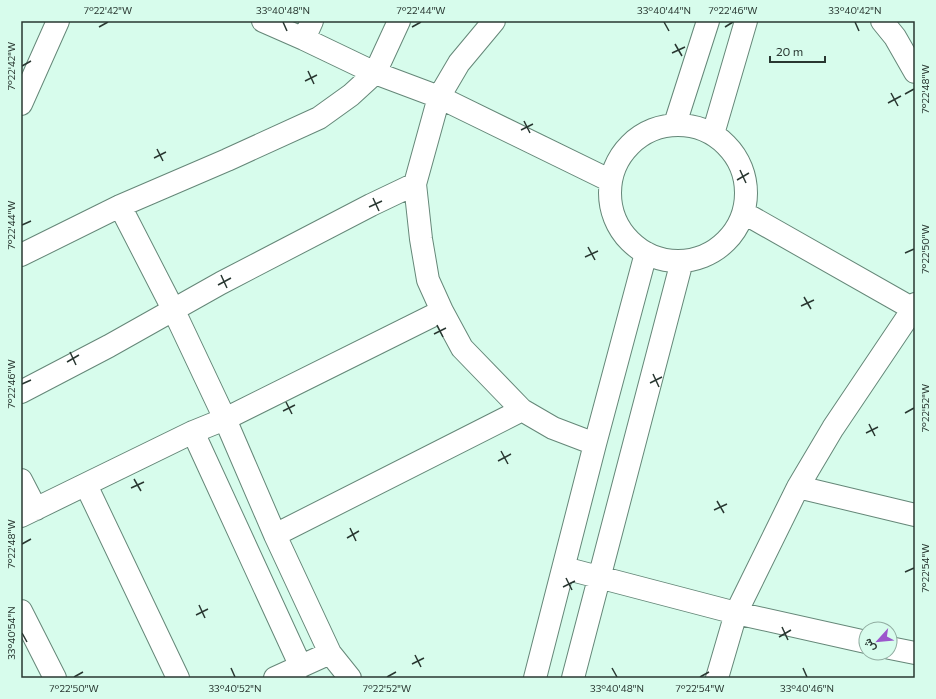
<svg xmlns="http://www.w3.org/2000/svg" width="936" height="699" font-family="Commissioner,Vazirmatn,sans-serif">
<rect width="100%" height="100%" fill="#d7fcec"/>
<g fill="none" stroke-linecap="round" stroke-linejoin="round">
<!-- minor casing -->
<g stroke="#658778" stroke-width="24">
<path id="minor" d="M263,21L304,39L375,73L439,97L611,181
M494,21L459,63L439,97L415,184L421,239L428,280L442,311L462,348L522,410L553,428L595,444
M882,21L895,37L915,72
M304,39L312,21
M21,104L58,21
M675,124L708,21
M610 193a68 68 0 1 1 136 0a68 68 0 1 1-136 0Z
M713,134L746,21
M120,206L174,311L225,419L275,535L330,653L350,678
M744,213L915,310
M21,255L120,206L227,160L319,118L351,95L375,73L399,21
M21,392L109,346L221,283L371,205L415,184
M193,432L301,667
M21,480L36,509
M86,485L178,678
M798,487L915,515
M21,516L193,432L225,419L442,311
M275,535L522,410
M564,568L736,613L866,642
M21,611L55,678
M890,648L915,653
M275,678L330,653
M535,678L595,444L646,253
M573,678L682,261
M717,678L736,613L798,487L833,428L913,309L915,304"/>
</g>
<!-- minor -->
<use href="#minor" stroke="#fff" stroke-width="22"/>
</g>
<!-- ticks -->
<path fill="none" stroke="#293731" stroke-width="1.5" d="M283,22L287,31M664,22L669,31M855,22L859,31M99,27L108,22M412,27L421,22M725,27L733,22M675,44L682,56M672,53L685,47M22,66L31,61M308,71L314,84M305,81L317,75M891,93L898,106M905,94L914,89M888,103L901,96M524,121L530,133M521,130L533,124M157,149L163,161M154,158L166,152M740,170L746,183M737,180L749,173M373,198L379,211M369,207L382,201M22,225L31,221M588,247L595,260M905,253L914,249M585,257L598,251M221,275L227,288M218,285L231,278M804,297L811,309M801,306L814,300M437,325L443,337M434,334L446,328M70,352L76,365M67,362L79,355M653,374L659,387M650,383L662,377M22,384L31,380M286,402L292,414M283,411L295,405M905,413L914,408M869,424L875,436M866,433L878,427M501,451L508,464M498,461L511,454M134,479L141,491M131,488L144,482M717,501L724,513M714,510L727,504M350,528L356,541M347,538L359,531M22,544L31,539M905,572L914,568M566,578L572,590M563,587L575,581M199,605L205,618M196,615L208,609M782,627L788,640M22,633L27,642M779,637L791,630M415,655L421,667M412,664L424,658M231,668L235,677M612,668L617,677M803,668L807,677M74,677L83,672M387,677L396,672M700,677L709,672"/>
<!-- border -->
<rect width="936" height="699" fill="none" stroke="#d7fcec" stroke-width="44"/>
<!-- north arrow -->
<g transform="translate(878 641) rotate(243)"><circle r="19" fill="#d7fcec" stroke="#91ada1"/>
<path d="M0-3L7 15L0 10L-7 15Z" fill="#9c57cc"/>
<text y="-6" font-size="11" font-weight="bold" text-anchor="middle" fill="#293731">ش</text>
</g>
<!-- scale -->
<path d="M770 56v6h55v-6" fill="none" stroke="#293731" stroke-width="2"/>
<text x="776" y="56" font-size="12" fill="#293731" stroke="#d7fcec" stroke-width="3" paint-order="stroke">20 m</text>
<rect x="22" y="22" width="892" height="655" fill="none" stroke="#293731" stroke-width="1.5"/>
<g font-size="10" text-anchor="middle" fill="#293731">
<text x="108" y="14">7°22'42"W</text>
<text x="283" y="14">33°40'48"N</text>
<text x="421" y="14">7°22'44"W</text>
<text x="664" y="14">33°40'44"N</text>
<text x="733" y="14">7°22'46"W</text>
<text x="855" y="14">33°40'42"N</text>
<text transform="translate(11 66) rotate(-90)" y="4">7°22'42"W</text>
<text transform="translate(925 89) rotate(-90)" y="4">7°22'48"W</text>
<text transform="translate(11 225) rotate(-90)" y="4">7°22'44"W</text>
<text transform="translate(925 249) rotate(-90)" y="4">7°22'50"W</text>
<text transform="translate(11 384) rotate(-90)" y="4">7°22'46"W</text>
<text transform="translate(925 408) rotate(-90)" y="4">7°22'52"W</text>
<text transform="translate(11 544) rotate(-90)" y="4">7°22'48"W</text>
<text transform="translate(925 568) rotate(-90)" y="4">7°22'54"W</text>
<text transform="translate(11 633) rotate(-90)" y="4">33°40'54"N</text>
<text x="74" y="692">7°22'50"W</text>
<text x="235" y="692">33°40'52"N</text>
<text x="387" y="692">7°22'52"W</text>
<text x="617" y="692">33°40'48"N</text>
<text x="700" y="692">7°22'54"W</text>
<text x="807" y="692">33°40'46"N</text>
</g>
</svg>
